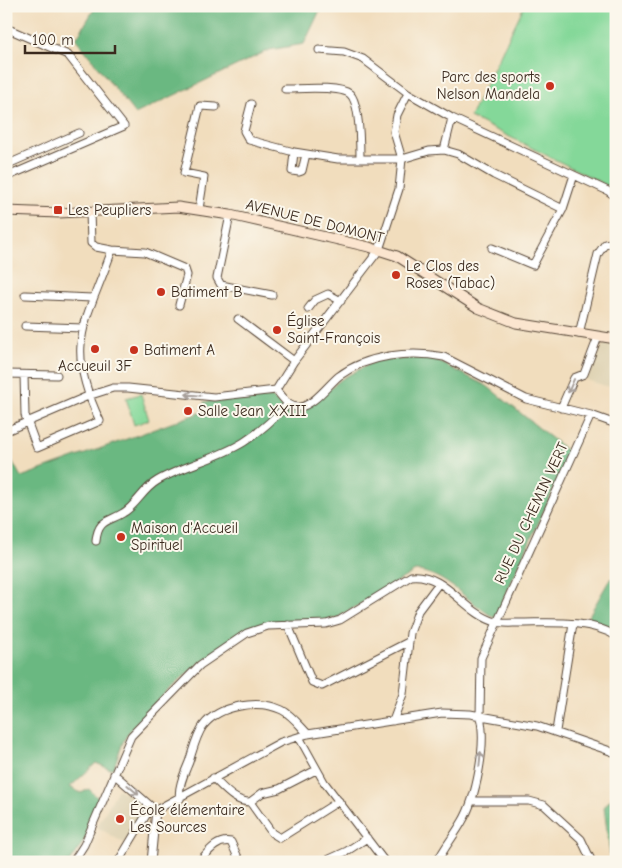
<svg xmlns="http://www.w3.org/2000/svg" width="622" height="868" font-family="'Comic Neue',sans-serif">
<rect width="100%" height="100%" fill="#fbf7ec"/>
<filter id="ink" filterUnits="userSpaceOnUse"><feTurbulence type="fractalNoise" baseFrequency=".02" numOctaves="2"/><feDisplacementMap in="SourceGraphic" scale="10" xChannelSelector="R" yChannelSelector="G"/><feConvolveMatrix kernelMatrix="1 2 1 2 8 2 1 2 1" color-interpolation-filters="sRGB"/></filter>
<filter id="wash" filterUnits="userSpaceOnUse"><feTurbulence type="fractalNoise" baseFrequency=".0096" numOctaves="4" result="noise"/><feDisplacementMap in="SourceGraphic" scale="20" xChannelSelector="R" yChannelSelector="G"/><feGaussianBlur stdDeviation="1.12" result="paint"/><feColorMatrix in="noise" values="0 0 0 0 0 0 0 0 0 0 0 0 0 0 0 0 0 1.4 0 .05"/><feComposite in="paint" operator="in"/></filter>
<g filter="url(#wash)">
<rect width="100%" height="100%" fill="#f1ddbd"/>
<!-- built -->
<path fill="#dfd3b4" d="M603,344L616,345V389L586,380Z
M118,789L145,806L144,811L124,843L97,827Z"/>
<!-- green -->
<path fill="#84d899" stroke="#60815c" d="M524,6H616V190L470,117Z
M141,394L149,420L134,425L126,398Z"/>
<!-- forest -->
<path fill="#6bb881" stroke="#537150" d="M96,6H322L304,44L269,50L135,114L76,39Z
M431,358L487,386L570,453L495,618C470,604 443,571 415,571L337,618C314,624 291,618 269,623C229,631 154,700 129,732C122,741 118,756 114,767L110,769L96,763L70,787L81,793L89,789L99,799C96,821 83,844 70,862H6V450L21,477L202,412L204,402L272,397L289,413L303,410L343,378L377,360Z
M616,577V628L587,619L610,579Z
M616,793V862H611L604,807Z"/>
</g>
<g filter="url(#ink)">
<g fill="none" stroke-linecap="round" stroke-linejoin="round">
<!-- street casing -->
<g stroke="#564536" stroke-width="9">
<path id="street" d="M6,28L68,55L124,126L6,177
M319,50L344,52L363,59L408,93L452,118L608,191L616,197
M285,89C299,89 339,85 350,94C360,103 360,145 360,159
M251,104L244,131L249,140L294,152L338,159H402L429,151L444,150L458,154L494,175L563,209
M444,150L452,118
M294,152L292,171L299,172L302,171L306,154
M6,165L79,133
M199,209L204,177L184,173L200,106L216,107
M230,215L217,278L221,285L272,295
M492,248L533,265L563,209L574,175
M112,250L145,252L185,269L187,275L179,305
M25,295L92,298
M308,309L315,300L328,294L341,301
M238,319L294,361
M25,326L83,328
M579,334L598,254L605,244L616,242
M6,374L57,375
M24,375L25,415L37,448L100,421C63,343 86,324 112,250L96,247L91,243L90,211
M276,390C283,398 288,408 300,407C314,405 328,385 339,376C367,355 410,350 444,357L526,399L591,415L616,424
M276,390L294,361L379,250L399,189L402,159L394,132L397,115L408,93
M561,408L574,378L584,374L598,337
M6,431L88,396L113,388H128L214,397L276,390
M96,541C98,519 109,522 123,513C136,506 143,489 157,481C184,465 217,459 244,442C261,431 274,419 288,404
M288,625L312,682L322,686L408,642
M393,721L403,694L410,633L418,611L439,583
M556,731L573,624
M299,737L324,782L385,862
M114,774L154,809
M213,778C224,788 234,802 250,802L272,833L280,838L339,801
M180,799C177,788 185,772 189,762C193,750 196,736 203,726C219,705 259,699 282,710C292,715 300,726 308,734
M472,801H529L544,805L581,839L592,862
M250,802L262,793L279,789L316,770
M156,810L281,742L308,734L442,713L470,714L537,726L616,753
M73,862L84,845L131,736L200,665L247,633L268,626L326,624L340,620L411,576C445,572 465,614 496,622C503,624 512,623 519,623C551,623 588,619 616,636
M118,862L151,807
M151,862L156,810
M199,862C208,852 217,839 231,842L240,862
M323,862L347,851L367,838
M437,862C444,848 454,836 462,822C476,799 487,744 480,717L481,658L591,415"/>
</g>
<!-- secondary casing -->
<g stroke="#564536" stroke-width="11">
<path id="secondary" d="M6,211L59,213L178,207L230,215L369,247L397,256L478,308L516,323L616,339"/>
</g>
<!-- street -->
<use href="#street" stroke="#fff" stroke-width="7"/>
<!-- secondary -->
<use href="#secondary" stroke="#fbe5cf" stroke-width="9"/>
</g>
<!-- one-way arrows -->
<defs><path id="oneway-shaft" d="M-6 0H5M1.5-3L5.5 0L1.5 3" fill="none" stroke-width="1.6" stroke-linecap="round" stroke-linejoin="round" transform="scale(1.25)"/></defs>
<g stroke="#a79f9a">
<use href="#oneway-shaft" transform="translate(571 386) rotate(114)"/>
<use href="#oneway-shaft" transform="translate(193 395) rotate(-174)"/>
<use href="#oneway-shaft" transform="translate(480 759) rotate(-85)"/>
<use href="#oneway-shaft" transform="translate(133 790) rotate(41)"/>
</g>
</g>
<!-- markers -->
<g fill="#c8321e" stroke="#fbf7ec" stroke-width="2">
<circle cx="550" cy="86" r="5"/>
<rect x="53" y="205" width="10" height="10" rx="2.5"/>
<circle cx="396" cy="275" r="5"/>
<circle cx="161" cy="292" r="5"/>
<circle cx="277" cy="330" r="5"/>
<circle cx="95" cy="349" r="5"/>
<circle cx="134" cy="350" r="5"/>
<circle cx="188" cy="411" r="5"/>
<circle cx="121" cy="537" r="5"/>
<circle cx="120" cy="819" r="5"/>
</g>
<g text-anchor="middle" stroke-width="4" stroke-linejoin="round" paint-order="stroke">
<!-- poi labels -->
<g font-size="15" fill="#3b2a1e" stroke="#fbf7ec" text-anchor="start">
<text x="540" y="82" text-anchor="end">Parc des sports<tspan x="540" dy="17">Nelson Mandela</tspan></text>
<text x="68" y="215">Les Peupliers</text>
<text x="406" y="271">Le Clos des<tspan x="406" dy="17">Roses (Tabac)</tspan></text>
<text x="171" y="297">Batiment B</text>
<text x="287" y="326">Église<tspan x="287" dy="17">Saint-François</tspan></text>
<text x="144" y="355">Batiment A</text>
<text x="95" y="371" text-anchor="middle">Accueuil 3F</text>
<text x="198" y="416">Salle Jean XXIII</text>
<text x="131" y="533">Maison d'Accueil<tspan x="131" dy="17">Spirituel</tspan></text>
<text x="130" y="815">École élémentaire<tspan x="130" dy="17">Les Sources</tspan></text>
</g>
<!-- street labels -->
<g font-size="15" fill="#3b2a1e" stroke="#fbf7ec">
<text transform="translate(315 221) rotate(14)" y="5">AVENUE DE DOMONT</text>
<text transform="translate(531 513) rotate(-65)" y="5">RUE DU CHEMIN VERT</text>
</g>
</g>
<!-- margin -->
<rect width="622" height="868" fill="none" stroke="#fbf7ec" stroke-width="25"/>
<!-- scale -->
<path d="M25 45v8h90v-8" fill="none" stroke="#3b2a1e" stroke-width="2.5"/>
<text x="32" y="45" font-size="15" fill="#3b2a1e" stroke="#fbf7ec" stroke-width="4" paint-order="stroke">100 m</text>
</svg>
